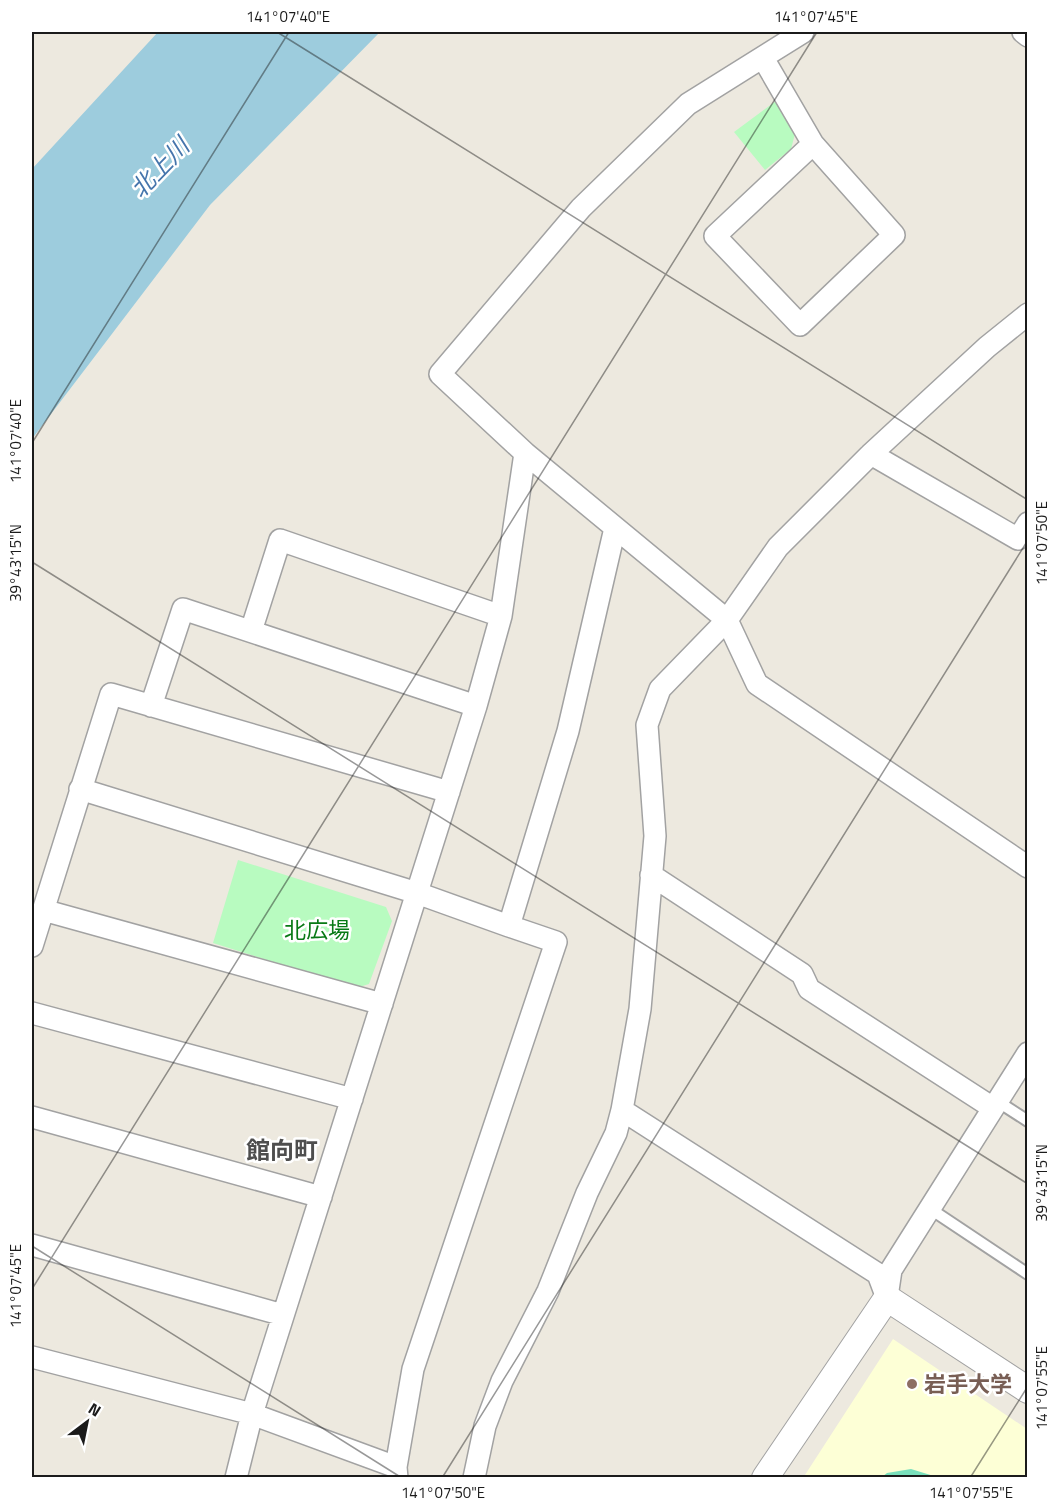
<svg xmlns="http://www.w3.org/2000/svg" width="1059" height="1509" font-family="'Titillium Web','Noto Sans JP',sans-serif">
<rect width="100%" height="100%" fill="#ede9df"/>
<!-- education -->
<path fill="#fdffd6" d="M893,1339L1027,1429V1477L803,1478Z"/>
<!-- park -->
<path fill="#b8fbc0" d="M776,101L795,134L791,149L765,170L734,132Z
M238,860L386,907L392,921L369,984L356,988L213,943Z"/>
<!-- pitch -->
<path fill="#79e0bc" d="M911,1469L937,1477H882L887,1473Z"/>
<!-- water -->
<path fill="#9dccdd" d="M158,32H380L210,205L32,439V169Z"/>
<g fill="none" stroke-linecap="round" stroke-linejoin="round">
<!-- service casing -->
<g stroke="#a2a2a2" stroke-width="14">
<path id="service" d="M997,1101L1028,1121
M929,1208L1028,1274"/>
</g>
<!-- minor casing -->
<g stroke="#a2a2a2" stroke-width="24">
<path id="minor" d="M1023,32L1028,36
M763,58L813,144L894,235L800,325L715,236L813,144
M525,453L727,620L757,684L1028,867
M871,454L1018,539L1028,523
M251,631L280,540L501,616
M151,706L183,609L476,706
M80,789L417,893L509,926L568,731L615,528
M651,875L802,974L809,989L993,1108
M43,910L382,1004
M32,946L111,694L449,792
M32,1013L352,1099
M622,1110L878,1274L887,1298
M32,1117L321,1197
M32,1245L283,1315
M887,1297L891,1270L1028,1053
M32,1357L252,1414L396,1467
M236,1478L252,1414L476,706L501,616L525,453L440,374L581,208L688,104L803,32
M397,1478L396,1467L413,1369L556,942L509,926
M474,1478L485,1426L502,1381L548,1291L587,1193L616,1133L622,1110L640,1009L655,836L647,725L660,689L727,620L778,547L871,454L987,347L1028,314"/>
</g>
<!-- tertiary casing -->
<g stroke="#a2a2a2" stroke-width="28">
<path id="tertiary" d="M765,1478L887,1298L1028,1390"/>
</g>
<!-- service -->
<use href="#service" stroke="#fff" stroke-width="10"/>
<!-- minor -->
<use href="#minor" stroke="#fff" stroke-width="21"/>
<!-- tertiary -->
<use href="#tertiary" stroke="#fff" stroke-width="26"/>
</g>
<!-- ticks -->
<path fill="none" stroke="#1b1b1b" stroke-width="1.5" stroke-opacity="0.45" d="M277,32L1028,500M32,443L289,32M32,562L1028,1184M32,1246L402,1478M32,1289L817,32M442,1478L1028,540M970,1478L1028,1386"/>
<!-- markers -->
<circle fill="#8d6e63" stroke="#fff" stroke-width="2" cx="912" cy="1384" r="6"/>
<g text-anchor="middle" stroke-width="5" stroke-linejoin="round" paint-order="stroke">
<!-- park labels -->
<g font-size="22" fill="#087915" stroke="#fff">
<text x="317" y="938">北広場</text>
</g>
<!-- education labels -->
<g font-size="22" font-weight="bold" fill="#785e54" stroke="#fff" text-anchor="start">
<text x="924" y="1392">岩手大学</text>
</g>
<!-- water labels -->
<g font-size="24" font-style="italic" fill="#4575ac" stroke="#fff">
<text transform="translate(160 168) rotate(-46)" y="8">北上川</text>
</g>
<!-- neighbourhood labels -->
<g font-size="24" font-weight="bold" fill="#4e4e4e" stroke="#fff">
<text x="282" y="1159">館向町</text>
</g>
</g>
<!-- border -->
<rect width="1059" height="1509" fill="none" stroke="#ffffff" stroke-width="66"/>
<!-- north arrow -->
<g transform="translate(87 1422) rotate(32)" stroke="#ffffff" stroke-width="4.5" paint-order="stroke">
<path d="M0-4.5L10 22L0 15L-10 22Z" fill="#1b1b1b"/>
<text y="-9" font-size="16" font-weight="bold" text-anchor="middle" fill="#1b1b1b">N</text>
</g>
<rect x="33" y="33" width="993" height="1443" fill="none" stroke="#1b1b1b" stroke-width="2"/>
<g font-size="15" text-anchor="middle" fill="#1b1b1b">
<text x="288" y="22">141°07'40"E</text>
<text x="816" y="22">141°07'45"E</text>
<text transform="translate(16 441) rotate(-90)" y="5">141°07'40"E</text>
<text transform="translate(1042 543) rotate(-90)" y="5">141°07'50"E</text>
<text transform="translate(16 563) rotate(-90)" y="5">39°43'15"N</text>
<text transform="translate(1042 1183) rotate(-90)" y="5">39°43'15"N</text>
<text transform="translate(16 1286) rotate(-90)" y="5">141°07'45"E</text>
<text transform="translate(1042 1388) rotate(-90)" y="5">141°07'55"E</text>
<text x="443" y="1498">141°07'50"E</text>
<text x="971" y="1498">141°07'55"E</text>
</g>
</svg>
